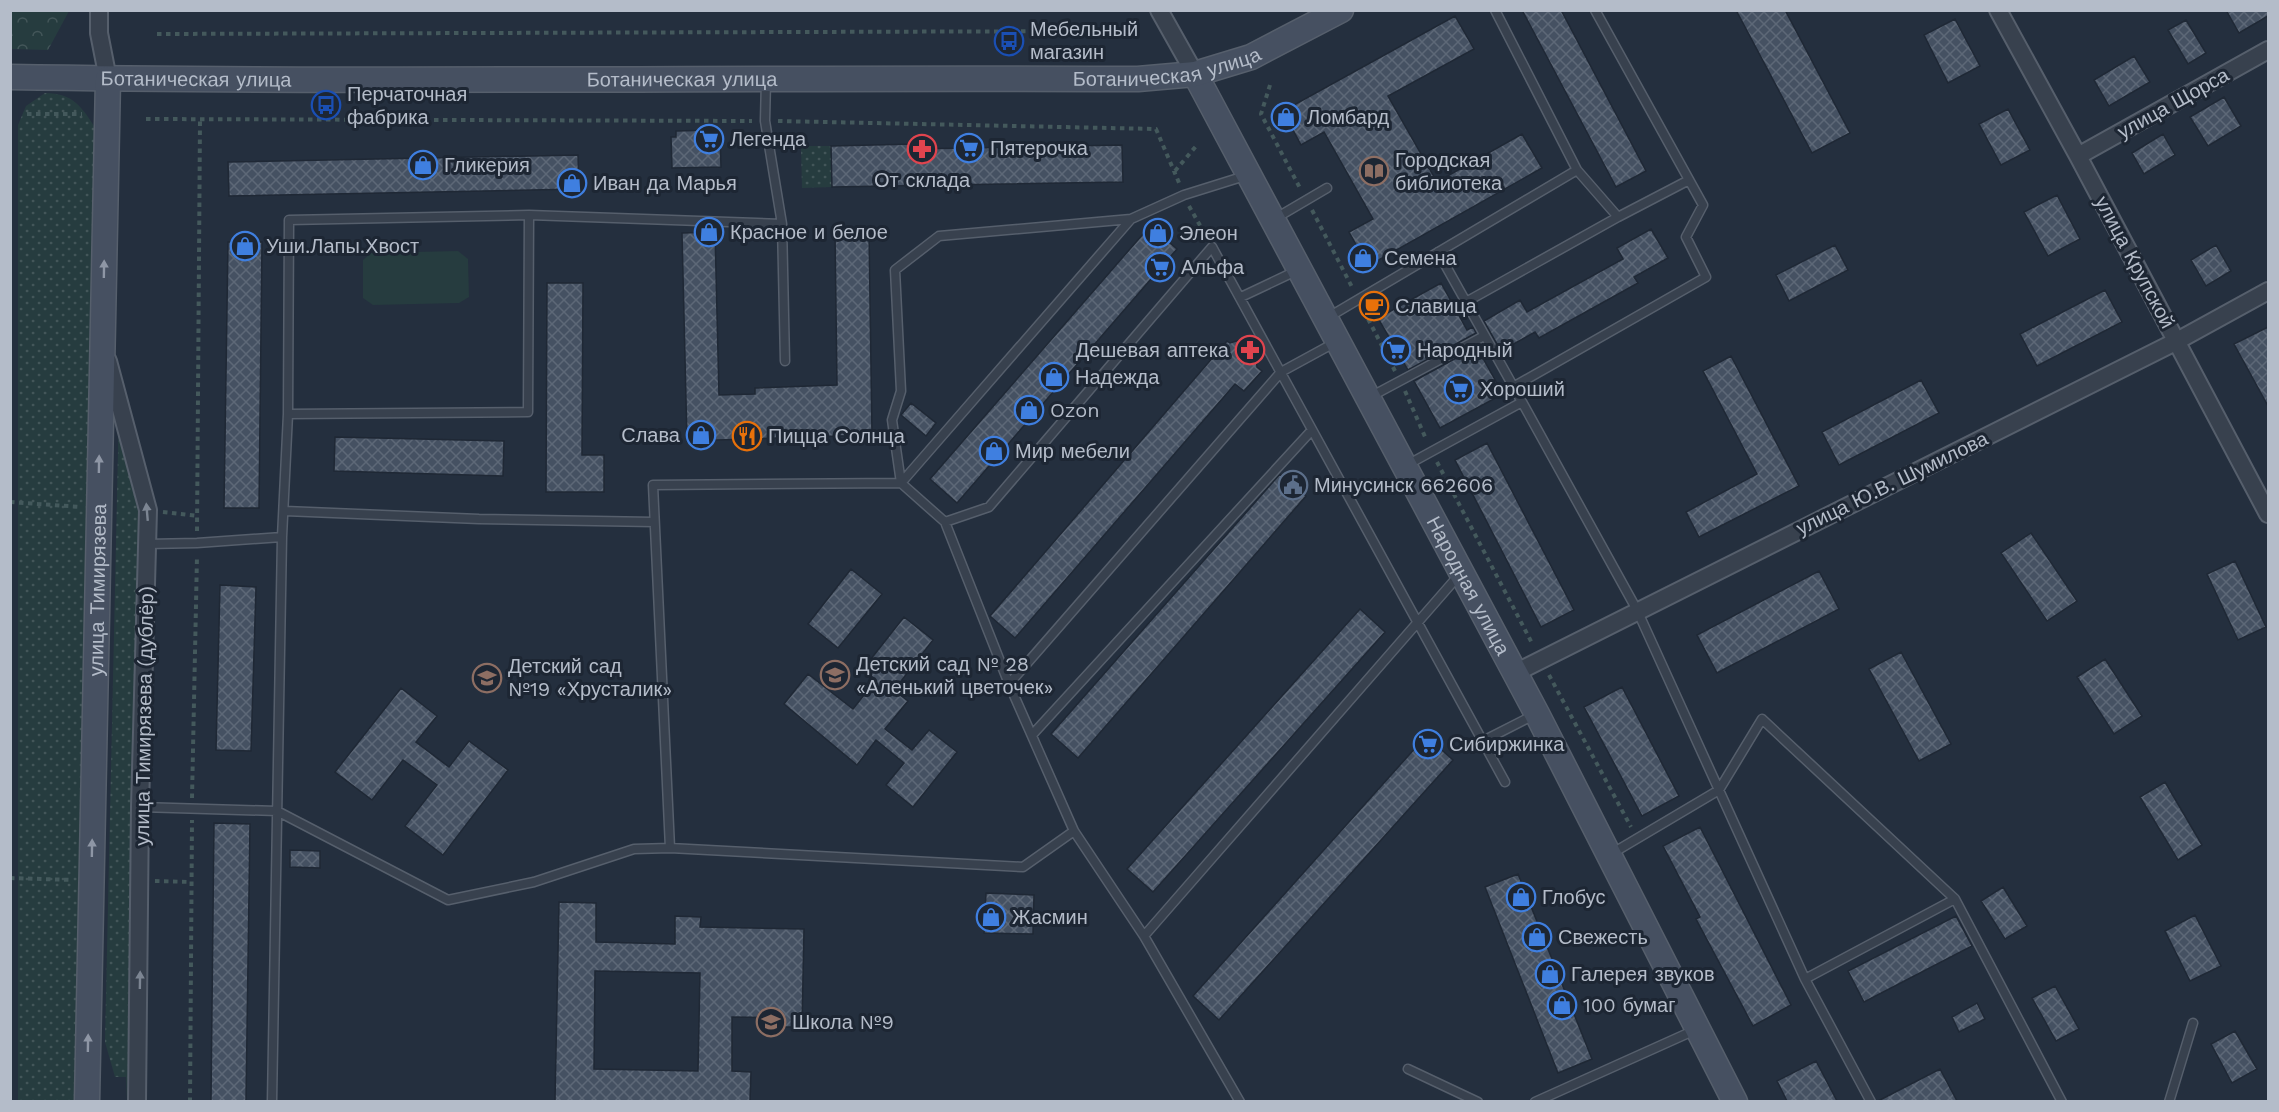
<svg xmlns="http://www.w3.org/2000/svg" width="2279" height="1112" font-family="'Work Sans',sans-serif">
<defs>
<pattern id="grass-dots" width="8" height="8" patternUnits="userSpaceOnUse" patternTransform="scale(1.5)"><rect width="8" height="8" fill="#263c3f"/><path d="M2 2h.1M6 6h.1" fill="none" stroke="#435659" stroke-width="1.8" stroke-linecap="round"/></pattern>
<pattern id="forest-crowns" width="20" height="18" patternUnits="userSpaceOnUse" patternTransform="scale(1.5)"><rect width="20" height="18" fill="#263c3f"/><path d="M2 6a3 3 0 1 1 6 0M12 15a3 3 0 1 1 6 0" fill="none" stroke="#435659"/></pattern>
<pattern id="building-cross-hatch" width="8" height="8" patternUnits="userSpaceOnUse" patternTransform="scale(1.5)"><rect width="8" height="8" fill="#455162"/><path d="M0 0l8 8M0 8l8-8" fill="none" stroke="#5d6877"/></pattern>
</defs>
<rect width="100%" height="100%" fill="#242f3e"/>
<!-- grass -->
<path fill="url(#grass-dots)" d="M45,93C73,93 82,107 96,129L78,1101H18V125L26,106Z
M801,146H831L832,187L802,188Z
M119,406L141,476L131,1101H127L126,1077H115L105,1042Z"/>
<!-- forest -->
<path fill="url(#forest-crowns)" d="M11,10H69V11L48,50L11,49Z"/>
<!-- pitch -->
<path fill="#263c3f" d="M458,251L468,259L469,297L459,303L373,305L363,298V260L371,253Z"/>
<!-- building -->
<path fill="url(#building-cross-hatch)" stroke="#1f2835" stroke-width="1.5" fill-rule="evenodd" d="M1522,10H1561L1646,171L1616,187Z
M1736,10H1785L1850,133L1812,153Z
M2226,10H2268V16L2239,33Z
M1455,16L1474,49L1388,96L1437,182L1522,134L1542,168L1368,266L1349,232L1373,219L1324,132L1301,145L1283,111Z
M1955,19L1980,66L1948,83L1924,35Z
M2186,20L2206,53L2188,64L2168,30Z
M2134,56L2150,82L2109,106L2094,80Z
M2224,97L2241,126L2208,146L2190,117Z
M2008,109L2030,150L2001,165L1979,124Z
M715,130V136H720L721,167L672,168L671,137H676V131Z
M2163,134L2175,155L2144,174L2132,153Z
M915,144V149L1122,145L1123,182L832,187L831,146Z
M578,155L579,189L229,196L228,162Z
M2057,195L2080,239L2048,256L2024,212Z
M1150,226L1177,249L957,503L930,479Z
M1651,229L1668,258L1634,277L1638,283L1539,338L1535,332L1501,351L1484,321L1520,300L1527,312L1623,259L1617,248Z
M869,231L872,435L687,441L682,233L715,232L719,395L755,394V388L837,385L835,232Z
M228,242H262L259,508H224Z
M1835,245L1848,270L1789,301L1776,275Z
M2216,245L2231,271L2206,286L2191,260Z
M547,283H583L582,455H604V492H546Z
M1441,283L1467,330L1473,327L1476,333L1408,370L1378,318Z
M2105,290L2122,322L2037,366L2020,334Z
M2268,327V406L2234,344Z
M1243,339L1255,346L1257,367L1262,371L1244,391L1235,384L1015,638L990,616L1227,341L1230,343Z
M1482,344L1490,357L1484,360L1503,394L1440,428L1414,381Z
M1731,356L1799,486L1699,537L1686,512L1757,474L1703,371Z
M1921,380L1939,413L1839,465L1822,432Z
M911,403L936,423L926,436L901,415Z
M335,437L504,441L503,476L334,471Z
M1487,443L1574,610L1541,627L1455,460Z
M1280,474L1306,496L1078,758L1051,734Z
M2031,533L2077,601L2047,621L2001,553Z
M2235,561L2266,627L2238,640L2207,574Z
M851,569L882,594L838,648L808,624Z
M1819,571L1839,609L1717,673L1697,635Z
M220,585L256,587L251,751L216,750Z
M1360,609L1385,632L1153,892L1127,869Z
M904,617L933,640L894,690L908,701L885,729L912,750L929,730L957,752L913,807L886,785L904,763L876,740L857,765L784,704L808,674L853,709L876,680L863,669Z
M1901,652L1951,744L1919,761L1869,669Z
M2105,659L2142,716L2114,734L2077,677Z
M1622,687L1679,796L1642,816L1584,707Z
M401,688L437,716L416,742L449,767L469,741L508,770L443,855L405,826L437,785L403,760L372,800L335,772Z
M1426,736L1453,760L1219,1020L1193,996Z
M2165,782L2202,845L2178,860L2140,797Z
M214,823L250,824L246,1101H211Z
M1700,827L1791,1005L1753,1026L1696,919L1700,917L1663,846Z
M290,850L320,851V868L290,867Z
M1518,874L1592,1059L1558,1073L1485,887Z
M2003,887L2027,926L2005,939L1981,901Z
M986,893L1034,895L1033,934L984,933Z
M559,902L596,903V942L675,944V916L701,917L700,927L804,929L802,1027H784L785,1018L732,1017V1071L751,1072L750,1101H555ZM595,971L700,973L698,1071L594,1069Z
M2195,915L2221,966L2190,981L2165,931Z
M1956,916L1972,946L1864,1002L1848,971Z
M2055,986L2079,1029L2056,1041L2032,998Z
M1977,1003L1985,1019L1959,1032L1952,1017Z
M2235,1031L2257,1069L2232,1083L2211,1044Z
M1816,1061L1837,1101H1787L1777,1081Z
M1940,1069L1957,1101H1878Z"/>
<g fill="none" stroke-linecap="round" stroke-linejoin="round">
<!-- lane casing -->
<g stroke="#565f6c" stroke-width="11">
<path id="lane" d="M1495,10L1577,170L1618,217L1689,180
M766,80L765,121L782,224L785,361
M1276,218L1327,188
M1241,297L1298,270
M1466,302L1618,217
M1327,318L1577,170
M1513,387L1706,277L1686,237L1703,205L1595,10
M1370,397L1484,336
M1522,402L1637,610L1805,979L1871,1102
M288,414L528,412L529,215
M1407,465L1522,402L1438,252
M901,483L892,420L901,391L895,270L939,236L1131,219L1184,195L1248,175
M901,483L1131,219
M285,511L479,519L654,522
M945,522L989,507L1212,247L1505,782
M147,544L197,543L282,537
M1009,684L1281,372L1336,342
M1032,735L1312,430
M1483,741L1536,714
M140,807L277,811L448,900L534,882L634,849L670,848L1023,867L1074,831
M670,848L653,485L901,483L945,522L1009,684L1074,831L1144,936L1240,1102
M1611,854L1719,790L1762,719L1955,899L2062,1102
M1144,936L1459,575
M1805,979L1955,899
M1408,1069L1478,1102
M272,1102L282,537L288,414L289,220L529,215L782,224
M1535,1102L1695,1030
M2169,1102L2193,1023"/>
</g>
<!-- street casing -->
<g stroke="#565f6c" stroke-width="20">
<path id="street" d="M99,10V33L108,79
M1159,10L1195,74
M1998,10L2078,156L2268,514
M2078,156L2268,50
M108,361L148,510L140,807L137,1102
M1515,673L2177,341L2268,291"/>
</g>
<!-- secondary casing -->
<g stroke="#565f6c" stroke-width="27">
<g id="secondary">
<path id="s1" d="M1195,74L1537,714L1735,1102"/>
<path id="s2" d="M10,77C386,83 762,77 1138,79L1195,74L1251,57L1341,10"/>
<path id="s3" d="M87,1102L108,79"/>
</g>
</g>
<!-- path -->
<path stroke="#44595c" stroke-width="4" stroke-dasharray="4.5 4.5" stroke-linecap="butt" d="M157,34L1119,31
M1270,85L1261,114L1301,190
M27,114H82
M146,119L752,121
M778,121L1156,129L1180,185
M1175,171L1197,145
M1189,206L1206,236
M1312,210L1353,289
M1364,311L1395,371
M1405,391L1426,439
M1437,462L1533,645
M10,502L81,507
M163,512L198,516
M197,531L200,121
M1549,675L1631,827
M192,798L197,556
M10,878L73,880
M155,881L191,882
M190,1102L192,820"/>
<!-- lane -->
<use href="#lane" stroke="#38414e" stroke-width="8"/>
<!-- street -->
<use href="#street" stroke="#38414e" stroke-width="16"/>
<!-- secondary -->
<use href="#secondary" stroke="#465061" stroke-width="24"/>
</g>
<!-- one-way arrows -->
<defs><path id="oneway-solid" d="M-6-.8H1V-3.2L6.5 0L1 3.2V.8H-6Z" transform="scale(1.5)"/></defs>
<g fill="#8e96a5">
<use href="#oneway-solid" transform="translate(104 269) rotate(-89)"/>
<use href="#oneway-solid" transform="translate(99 464) rotate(-89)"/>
<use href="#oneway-solid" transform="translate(92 848) rotate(-89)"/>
<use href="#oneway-solid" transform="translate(88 1043) rotate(-89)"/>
</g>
<g fill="#7c8592">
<use href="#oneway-solid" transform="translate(147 512) rotate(-95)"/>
<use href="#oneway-solid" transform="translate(140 980) rotate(-89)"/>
</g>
<!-- icons -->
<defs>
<g id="bus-ring" transform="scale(1.5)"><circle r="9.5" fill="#1d2633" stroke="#1a4fb4" stroke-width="1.5"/><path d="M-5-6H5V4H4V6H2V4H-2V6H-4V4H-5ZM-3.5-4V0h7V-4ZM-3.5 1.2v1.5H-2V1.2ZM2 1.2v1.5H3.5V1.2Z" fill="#1a4fb4"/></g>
<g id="shop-ring" transform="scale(1.5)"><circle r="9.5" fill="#1d2633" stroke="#3f7fe0" stroke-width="1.5"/><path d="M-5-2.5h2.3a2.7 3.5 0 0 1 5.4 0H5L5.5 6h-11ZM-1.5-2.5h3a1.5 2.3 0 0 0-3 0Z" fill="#3f7fe0"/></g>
<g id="supermarket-ring" transform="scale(1.5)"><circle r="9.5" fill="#1d2633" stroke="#3f7fe0" stroke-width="1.5"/><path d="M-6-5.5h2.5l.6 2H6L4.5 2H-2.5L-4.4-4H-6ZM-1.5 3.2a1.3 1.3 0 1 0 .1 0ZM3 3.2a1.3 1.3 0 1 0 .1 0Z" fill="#3f7fe0"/></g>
<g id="pharmacy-ring" transform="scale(1.5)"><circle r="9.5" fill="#1d2633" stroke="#e0444e" stroke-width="1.5"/><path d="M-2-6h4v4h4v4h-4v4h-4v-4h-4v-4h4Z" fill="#e0444e"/></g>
<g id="library-ring" transform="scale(1.5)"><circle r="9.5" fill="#1d2633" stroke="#8d6e63" stroke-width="1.5"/><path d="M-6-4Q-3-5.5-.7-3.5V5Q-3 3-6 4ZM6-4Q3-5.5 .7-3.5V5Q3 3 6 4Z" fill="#8d6e63"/></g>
<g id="cafe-ring" transform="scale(1.5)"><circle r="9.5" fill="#1d2633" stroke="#e8710a" stroke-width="1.5"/><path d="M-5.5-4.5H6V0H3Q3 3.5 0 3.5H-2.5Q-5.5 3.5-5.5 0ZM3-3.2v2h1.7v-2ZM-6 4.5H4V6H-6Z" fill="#e8710a"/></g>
<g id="restaurant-ring" transform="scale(1.5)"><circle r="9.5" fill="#1d2633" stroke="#e8710a" stroke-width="1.5"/><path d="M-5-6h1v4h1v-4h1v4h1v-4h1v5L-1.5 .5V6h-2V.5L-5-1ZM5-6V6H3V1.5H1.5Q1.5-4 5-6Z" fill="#e8710a"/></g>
<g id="civic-ring" transform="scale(1.5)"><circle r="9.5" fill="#1d2633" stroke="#5c6f8a" stroke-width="1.5"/><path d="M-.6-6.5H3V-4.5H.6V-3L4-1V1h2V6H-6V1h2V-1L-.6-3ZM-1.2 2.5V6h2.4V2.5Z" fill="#5c6f8a"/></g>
<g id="school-ring" transform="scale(1.5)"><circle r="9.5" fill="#1d2633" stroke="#8d6e63" stroke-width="1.5"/><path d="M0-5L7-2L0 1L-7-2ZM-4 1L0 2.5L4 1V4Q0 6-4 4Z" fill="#8d6e63"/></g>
</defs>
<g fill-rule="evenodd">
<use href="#bus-ring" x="1009" y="41"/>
<use href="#bus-ring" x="326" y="105"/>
<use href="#shop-ring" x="1286" y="117"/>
<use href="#supermarket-ring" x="709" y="139"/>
<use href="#supermarket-ring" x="969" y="148"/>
<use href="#pharmacy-ring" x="922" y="149"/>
<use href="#shop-ring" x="423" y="165"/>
<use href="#library-ring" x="1374" y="171"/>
<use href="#shop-ring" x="572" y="183"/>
<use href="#shop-ring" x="709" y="232"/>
<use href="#shop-ring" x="1158" y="233"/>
<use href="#shop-ring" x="245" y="246"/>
<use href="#shop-ring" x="1363" y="258"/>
<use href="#supermarket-ring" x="1160" y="267"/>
<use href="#cafe-ring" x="1374" y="306"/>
<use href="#pharmacy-ring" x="1250" y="350"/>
<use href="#supermarket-ring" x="1396" y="350"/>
<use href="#shop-ring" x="1054" y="377"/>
<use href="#supermarket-ring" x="1459" y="389"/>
<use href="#shop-ring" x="1029" y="410"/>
<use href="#shop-ring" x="701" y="435"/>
<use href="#restaurant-ring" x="747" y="436"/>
<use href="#shop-ring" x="994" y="451"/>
<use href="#civic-ring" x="1293" y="485"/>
<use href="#school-ring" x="835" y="675"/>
<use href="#school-ring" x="487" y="678"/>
<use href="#supermarket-ring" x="1428" y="744"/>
<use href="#shop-ring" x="1521" y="897"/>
<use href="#shop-ring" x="991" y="917"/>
<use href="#shop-ring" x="1537" y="937"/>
<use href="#shop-ring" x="1550" y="974"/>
<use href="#shop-ring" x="1562" y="1005"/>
<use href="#school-ring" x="771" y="1022"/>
</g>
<g text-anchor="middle" stroke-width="6" stroke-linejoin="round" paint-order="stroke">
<!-- poi labels -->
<g font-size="20" fill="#b4bcc9" stroke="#1d2633" text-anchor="start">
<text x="1030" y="36">Мебельный<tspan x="1030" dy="23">магазин</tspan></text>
<text x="347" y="101">Перчаточная<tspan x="347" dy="23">фабрика</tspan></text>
<text x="1307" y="124">Ломбард</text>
<text x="730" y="146">Легенда</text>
<text x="990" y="155">Пятерочка</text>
<text x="1395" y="167">Городская<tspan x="1395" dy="23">библиотека</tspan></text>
<text x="444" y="172">Гликерия</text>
<text x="922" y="187" text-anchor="middle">От склада</text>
<text x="593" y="190">Иван да Марья</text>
<text x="730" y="239">Красное и белое</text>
<text x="1179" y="240">Элеон</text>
<text x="266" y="253">Уши.Лапы.Хвост</text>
<text x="1384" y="265">Семена</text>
<text x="1181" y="274">Альфа</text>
<text x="1395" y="313">Славица</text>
<text x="1229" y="357" text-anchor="end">Дешевая аптека</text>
<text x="1417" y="357">Народный</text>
<text x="1075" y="384">Надежда</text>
<text x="1480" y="396">Хороший</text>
<text x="1050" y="417">Ozon</text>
<text x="680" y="442" text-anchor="end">Слава</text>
<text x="768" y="443">Пицца Солнца</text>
<text x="1015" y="458">Мир мебели</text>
<text x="1314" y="492">Минусинск 662606</text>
<text x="856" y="671">Детский сад № 28<tspan x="856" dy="23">«Аленький цветочек»</tspan></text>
<text x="508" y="673">Детский сад<tspan x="508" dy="23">№19 «Хрусталик»</tspan></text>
<text x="1449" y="751">Сибиржинка</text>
<text x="1542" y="904">Глобус</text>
<text x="1012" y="924">Жасмин</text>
<text x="1558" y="944">Свежесть</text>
<text x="1571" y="981">Галерея звуков</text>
<text x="1583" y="1012">100 бумаг</text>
<text x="792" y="1029">Школа №9</text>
</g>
<!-- street labels -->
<g font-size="20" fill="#b4bcc9" stroke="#1d2633">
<text dy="7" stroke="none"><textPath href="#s2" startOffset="1158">Ботаническая улица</textPath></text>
<text dy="7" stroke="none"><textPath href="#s2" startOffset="672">Ботаническая улица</textPath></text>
<text dy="7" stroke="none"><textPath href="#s2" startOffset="186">Ботаническая улица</textPath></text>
<text transform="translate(2173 103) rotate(-29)" y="7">улица Щорса</text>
<text transform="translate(2135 262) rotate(62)" y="7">улица Крупской</text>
<text transform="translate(1892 483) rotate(-26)" y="7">улица Ю.В. Шумилова</text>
<text dy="7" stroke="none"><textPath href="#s1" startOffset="580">Народная улица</textPath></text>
<text dy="7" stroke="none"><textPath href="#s3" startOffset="512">улица Тимирязева</textPath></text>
<text transform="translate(144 716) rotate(-89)" y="7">улица Тимирязева (дублёр)</text>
</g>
</g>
<!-- border -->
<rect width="2279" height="1112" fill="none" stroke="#b4bcc9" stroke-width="24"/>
</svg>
